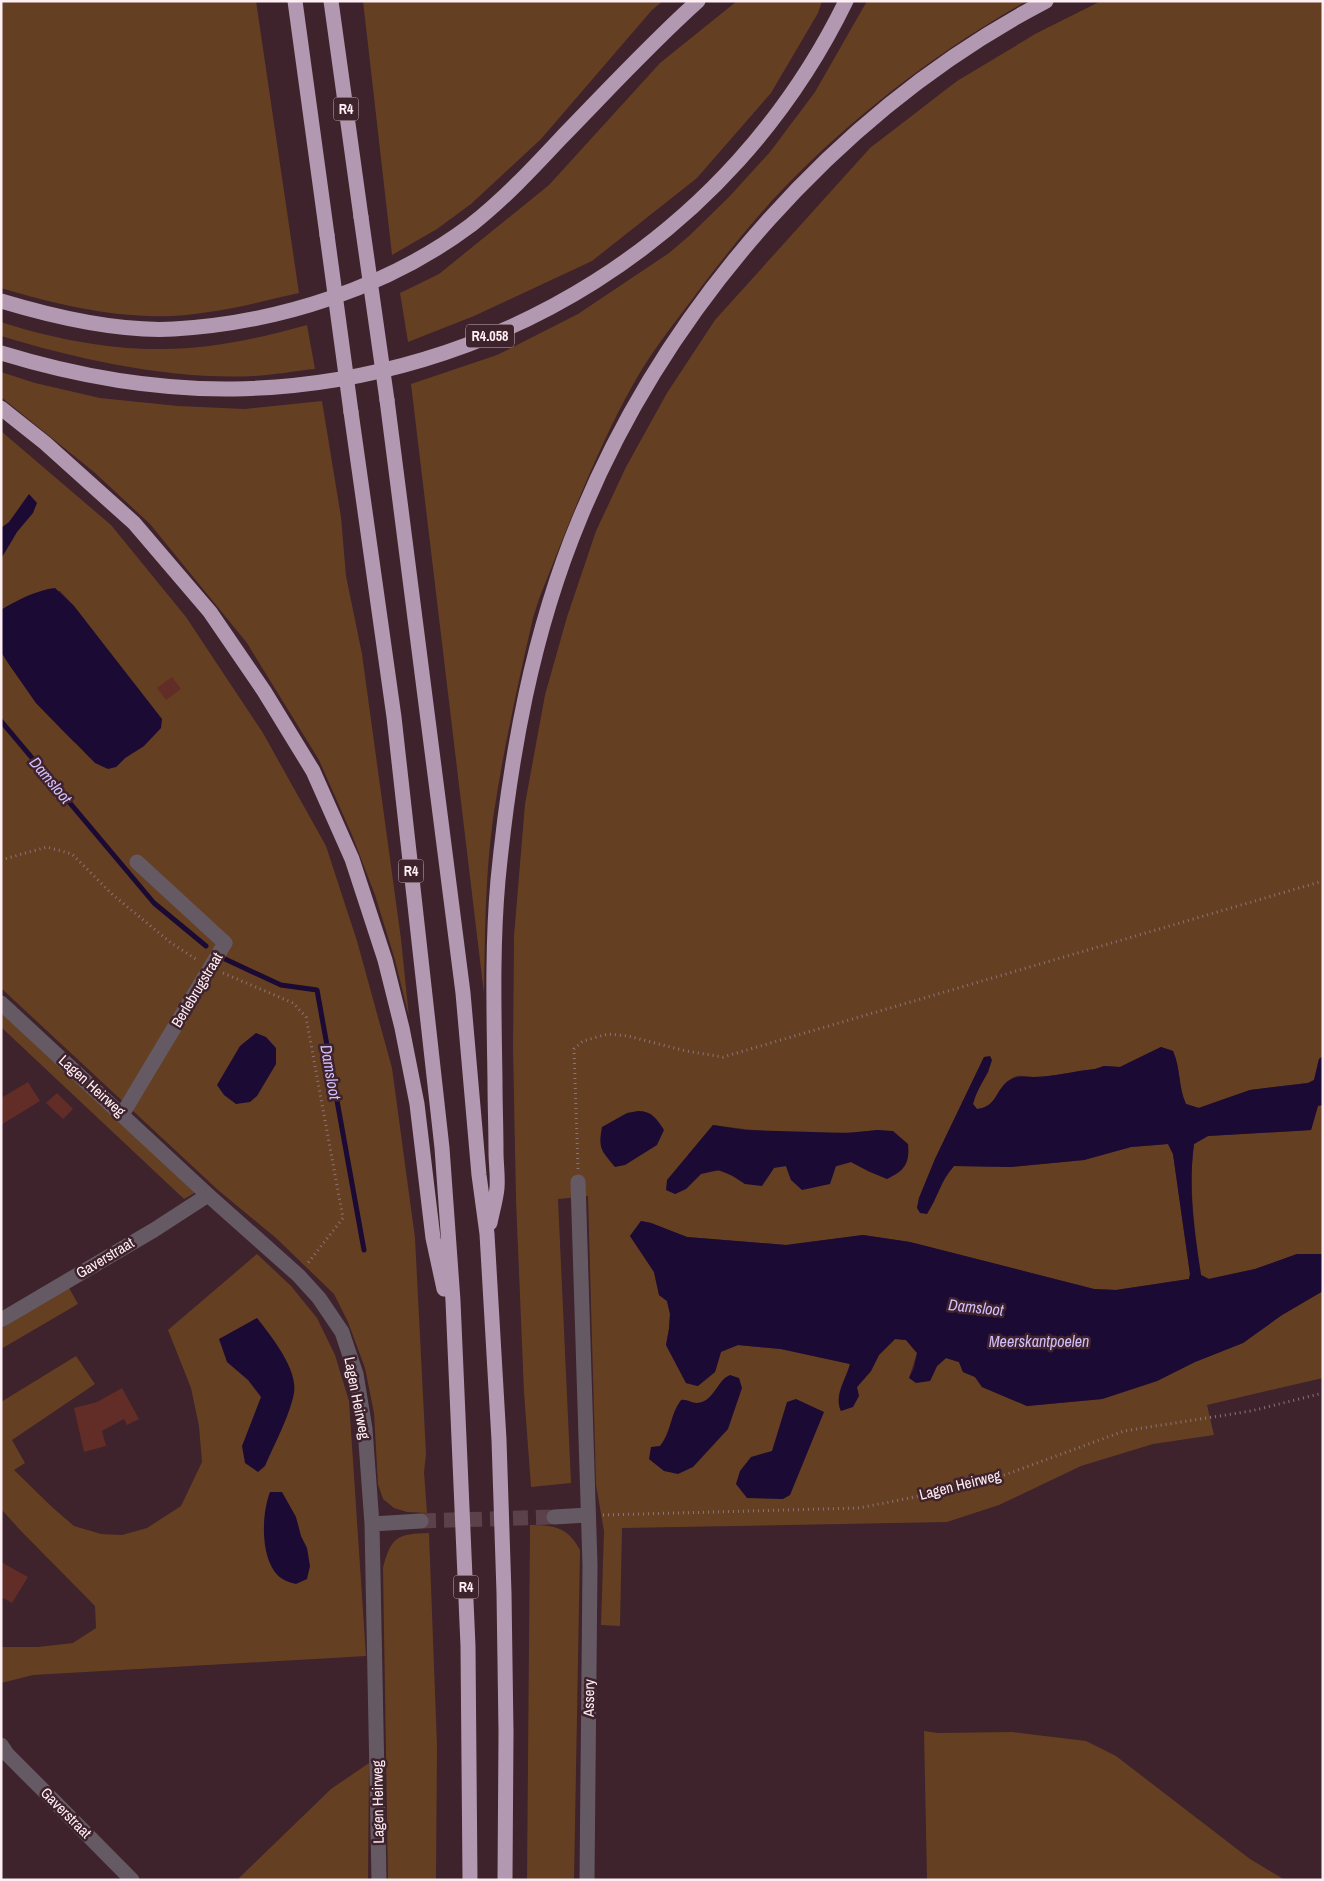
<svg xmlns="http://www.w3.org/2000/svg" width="1324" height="1881" font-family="'Archivo Narrow',sans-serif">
<rect width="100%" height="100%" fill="#3e222c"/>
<!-- green -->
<path fill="#653f22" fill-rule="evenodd" d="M1,1H256L299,293C270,299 240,308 209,312C140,324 67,308 1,288Z
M363,1H663L652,10L541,139L471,204L437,229L392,255Z
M737,1H822L818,13L771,93L697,178L592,261L474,316L408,342L400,293L439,274L549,185L660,63Z
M867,1H1027C936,52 852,117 780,192C751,223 724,257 699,290C677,320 653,349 635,381C596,450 568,526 539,599L533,618C518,684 503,751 493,819C485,877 485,936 484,994L411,384L497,355L578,314L669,253L689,236L729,197L770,152L815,92Z
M1101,1H1323V1056L1319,1059L1314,1080L1308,1083L1250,1090L1198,1108L1186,1104C1178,1087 1181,1069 1173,1051L1161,1047L1120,1067L1104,1066L1095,1069C1074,1071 1053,1077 1033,1077C1028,1077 1022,1075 1017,1076C997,1082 1000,1107 977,1109L973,1104L976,1092L989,1071L984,1057L935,1159L919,1198L917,1208L933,1204L944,1178L954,1166L1011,1167L1084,1160L1131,1147L1168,1144L1173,1154L1190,1274L1189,1279L1116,1290L1094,1289L910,1242L863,1235L786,1245L687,1237L651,1223L641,1221L630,1236L654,1272L659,1295L667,1301L670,1314L669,1329L666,1345L686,1383L697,1386L715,1372L721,1351L738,1345L781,1349L850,1364C846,1379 833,1396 841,1411L857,1387L871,1371L879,1355L895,1339L906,1340L917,1353L909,1378L930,1381L937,1366L946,1358L959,1362L963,1372L975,1377L982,1387L1027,1406L1102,1399L1157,1381L1195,1362L1243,1343L1282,1315L1323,1291V1378L1207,1405L1214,1435L1153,1444L1081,1466L999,1505L947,1522L622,1528L620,1626L601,1625L604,1531L596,1485L588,1196L558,1199L571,1483L531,1487L524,1392L516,1200L513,1048L514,936L525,804L545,695L567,617L596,531L626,467L667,393L715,320L870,148L957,81L1037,33ZM713,1125C767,1133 824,1136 878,1130L870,1172L851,1162L791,1180L786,1166L774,1167L745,1184C732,1175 717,1165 701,1174C691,1180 689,1188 675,1194L688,1155Z
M1,322C49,338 111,350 162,349C211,349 260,338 307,325L315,369C294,371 274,375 254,376C171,380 80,360 1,336Z
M1,372L35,383L100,398L178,406L245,409L322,401L341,517L346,576L362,654L401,939L409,1017L395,960L375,895L352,835L319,760L247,643L150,524L94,472L1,397Z
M1,431L111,525L186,617L263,733L326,846L357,941L392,1068L415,1238L426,1454L424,1472L427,1513L407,1512L394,1508L383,1499L378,1484L374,1413L365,1368L348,1322L334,1294L276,1238L218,1190L1,988V652L36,703L59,727L74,742L116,767L125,758L144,746L121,668L74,606L60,591C38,594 20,598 1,610Z
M4,1013L198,1191L184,1199L1,1027V1016Z
M1318,1105H1323V1254H1297L1255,1269L1208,1279L1201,1275C1195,1231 1188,1188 1194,1144L1208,1136L1311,1130Z
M257,1254L291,1286L317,1318L335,1355L349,1401L366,1656L33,1675L1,1683V1647H38L73,1643L96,1628L95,1606L21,1531L1,1509V1402L76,1356L95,1384L12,1440L25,1463L14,1470L52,1507L74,1526L101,1534L122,1535L147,1528L181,1506L202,1462L199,1426L191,1388L168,1330Z
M68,1286L78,1304L1,1349V1329Z
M530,1525C554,1525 568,1527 580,1550L574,1880H527Z
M429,1533L437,1746L436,1880H388L383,1568C391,1536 398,1534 429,1533Z
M924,1731L937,1733L1012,1732L1086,1741L1116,1756L1250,1859L1285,1880H927Z
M369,1763L368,1880H237L331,1789Z"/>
<!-- water -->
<path fill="#1b0a34" d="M29,494L37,503L33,513L17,532L1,559V528L9,522Z
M55,588L74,606L162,719L161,728L144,746L125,758L116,767L108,769L95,763L36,703L8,663L1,652V610C17,600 37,590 55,588Z
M256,1033L266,1037L276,1048V1064L257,1096L250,1102L236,1104L224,1095L217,1085L240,1046Z
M1161,1047L1173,1051C1181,1069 1178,1087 1186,1104L1199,1108L1250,1090L1308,1083L1314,1080L1319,1059L1323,1056V1105L1318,1106L1311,1130L1208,1136L1194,1144C1188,1188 1194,1231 1201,1275L1209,1279L1255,1269L1297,1254H1323V1291L1282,1315L1243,1343L1195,1362L1157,1381L1102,1399L1027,1406L982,1387L975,1377L963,1372L959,1362L946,1358L937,1366L930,1381L916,1383L909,1378L914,1368L917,1353L906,1340L895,1339L879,1355L871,1371L857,1387L859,1396L853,1407L841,1411C834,1395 846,1380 850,1364L781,1349L738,1345L721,1352L715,1372L698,1386L686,1383L666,1345L669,1329L670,1314L667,1301L659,1295L654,1272L630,1236L641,1221L651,1223L687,1237L786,1245L863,1235L910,1242L1094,1289L1116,1290L1189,1279L1190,1274L1173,1154L1168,1144L1131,1147L1084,1160L1011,1167L954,1166C940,1182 938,1197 927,1214L920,1213L917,1208L919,1198L935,1159L984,1057L990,1056L992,1060C988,1076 977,1088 973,1104L977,1109C998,1107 995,1088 1010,1080C1019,1075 1023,1077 1033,1077C1053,1077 1074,1071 1095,1069L1104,1066L1120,1067Z
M638,1111C652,1111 657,1119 664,1130L657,1145L625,1165L615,1167C601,1150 598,1149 602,1127L627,1113Z
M713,1125L745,1130L778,1131L848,1133L878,1130L893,1131L908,1144C910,1164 904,1171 887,1179L870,1172L851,1162L836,1166L830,1184L802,1190L791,1180L786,1166L774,1168L762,1186L745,1184L733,1176L719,1170L701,1174L686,1189L675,1194L666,1190L667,1180Z
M257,1318C271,1336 298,1369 294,1393C290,1415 274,1445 265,1466L258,1472L245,1463L242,1446L261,1397L248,1380L227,1362L219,1339Z
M730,1375L739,1378L742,1388L728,1429L693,1467L678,1474L664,1471L649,1459L651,1447L660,1446C671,1433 670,1414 681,1400C687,1399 691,1403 697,1403C714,1402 717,1380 730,1375Z
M796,1399L824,1412L790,1495L783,1499L747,1498L736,1484L740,1471L751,1457L772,1451L787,1402Z
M270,1492H282L296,1517L301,1536L307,1548L310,1566L307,1579L296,1584C291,1583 285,1581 281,1578C260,1562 261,1515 270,1492Z"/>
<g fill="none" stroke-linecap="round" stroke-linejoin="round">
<!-- stream -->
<path stroke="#1b0a34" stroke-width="5" d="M1,721L154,903L206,946
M225,959L281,985L317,990L364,1250"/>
</g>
<!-- building -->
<path fill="#622d27" d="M172,677L181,689L166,700L157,688Z
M28,1082L40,1101L1,1125V1098Z
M57,1093L73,1109L63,1119L46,1103Z
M122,1388L139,1419L127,1425L124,1419L102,1431L106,1446L84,1452L74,1408L97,1402Z
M1,1562L28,1577L12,1603L1,1597Z"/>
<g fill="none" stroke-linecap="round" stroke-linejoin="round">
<!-- minor-tunnel -->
<path stroke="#5b414a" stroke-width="15" stroke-dasharray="15 8" stroke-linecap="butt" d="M421,1521L554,1517"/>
<!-- path -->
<path stroke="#8b747c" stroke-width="3" stroke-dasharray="1 4" stroke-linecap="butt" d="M1,860L47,847L72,854L113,895L170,942L197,960
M223,973L293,1003L306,1017L343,1218L308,1263
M578,1169L574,1049L583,1041L608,1034L628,1036L686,1051L723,1057L1323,881
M603,1515L859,1508L980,1484L1124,1431L1251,1411L1323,1393"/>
<!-- minor -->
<path stroke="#655a64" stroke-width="15" d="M1,1003L208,1195L298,1275L319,1298L342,1332L356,1374L365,1429L372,1524L379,1880
M123,1113L225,943L137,862
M578,1182L590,1565L587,1880
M1,1320L154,1230L208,1195
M554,1517L588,1515
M372,1524L421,1521
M1,1745L7,1754L47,1794L132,1880"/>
<!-- motorway -->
<path stroke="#b299b1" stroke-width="15" d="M295,1L327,235
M331,1L361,217
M1,301C54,317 118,332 174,329C278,323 387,288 471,225C504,199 533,168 562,137C607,91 650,44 698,1
M1,353C76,376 155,390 234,389C495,384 731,237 846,1
M387,400L463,993L479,1175L487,1234L499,1440L504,1593L506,1732L505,1880
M1,408L45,443L134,523L210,612L264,691L313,771L352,859L385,960L402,1028L417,1104L433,1238L444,1289
M351,412L394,717L442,1148L453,1301L468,1646L470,1880
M490,1223C492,1212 496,1200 497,1188C498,1176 496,1164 496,1152C496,1128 495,1105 495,1081C494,1014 492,947 498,880C510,757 532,633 580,518C668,304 840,109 1046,1"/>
<!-- motorway-bridge -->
<path stroke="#b299b1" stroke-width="15" d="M361,217L387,400
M327,235L351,412"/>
</g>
<g text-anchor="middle" stroke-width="5" stroke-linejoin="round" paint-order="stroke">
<!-- shield labels -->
<g fill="#3e222c" stroke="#c5b2b8" stroke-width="1">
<rect x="333.5" y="97.5" width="25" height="23" rx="4"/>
<rect x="466" y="324.5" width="48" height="23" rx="4"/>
<rect x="398.5" y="859.5" width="25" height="23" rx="4"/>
<rect x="453.5" y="1575.5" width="25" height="23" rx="4"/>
</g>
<g font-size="14" font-weight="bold" fill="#ffeff4">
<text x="346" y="114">R4</text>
<text x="490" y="341">R4.058</text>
<text x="411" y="876">R4</text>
<text x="466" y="1592">R4</text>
</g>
<!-- street labels -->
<g font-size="15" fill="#ffeff4" stroke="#3e222c">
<text transform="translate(197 990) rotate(-59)" y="5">Berlebrugstraat</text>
<text transform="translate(92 1086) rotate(42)" y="5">Lagen Heirweg</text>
<text transform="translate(105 1258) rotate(-31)" y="5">Gaverstraat</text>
<text transform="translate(357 1398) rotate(79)" y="5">Lagen Heirweg</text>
<text transform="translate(960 1485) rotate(-14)" y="5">Lagen Heirweg</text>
<text transform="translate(589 1698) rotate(-89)" y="5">Assery</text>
<text transform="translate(378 1802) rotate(-91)" y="5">Lagen Heirweg</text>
<text transform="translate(66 1813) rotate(45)" y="5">Gaverstraat</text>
</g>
<!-- water labels -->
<g font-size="16" font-style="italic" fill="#d0bffd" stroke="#3e222c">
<text transform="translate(51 780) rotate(50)" y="6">Damsloot</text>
<text transform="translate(331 1072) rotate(80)" y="6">Damsloot</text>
<text transform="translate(976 1307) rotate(6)" y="6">Damsloot</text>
<text x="1039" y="1347">Meerskantpoelen</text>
</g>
</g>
<!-- border -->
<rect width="1324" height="1881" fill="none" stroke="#ffeff4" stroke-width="5"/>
</svg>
